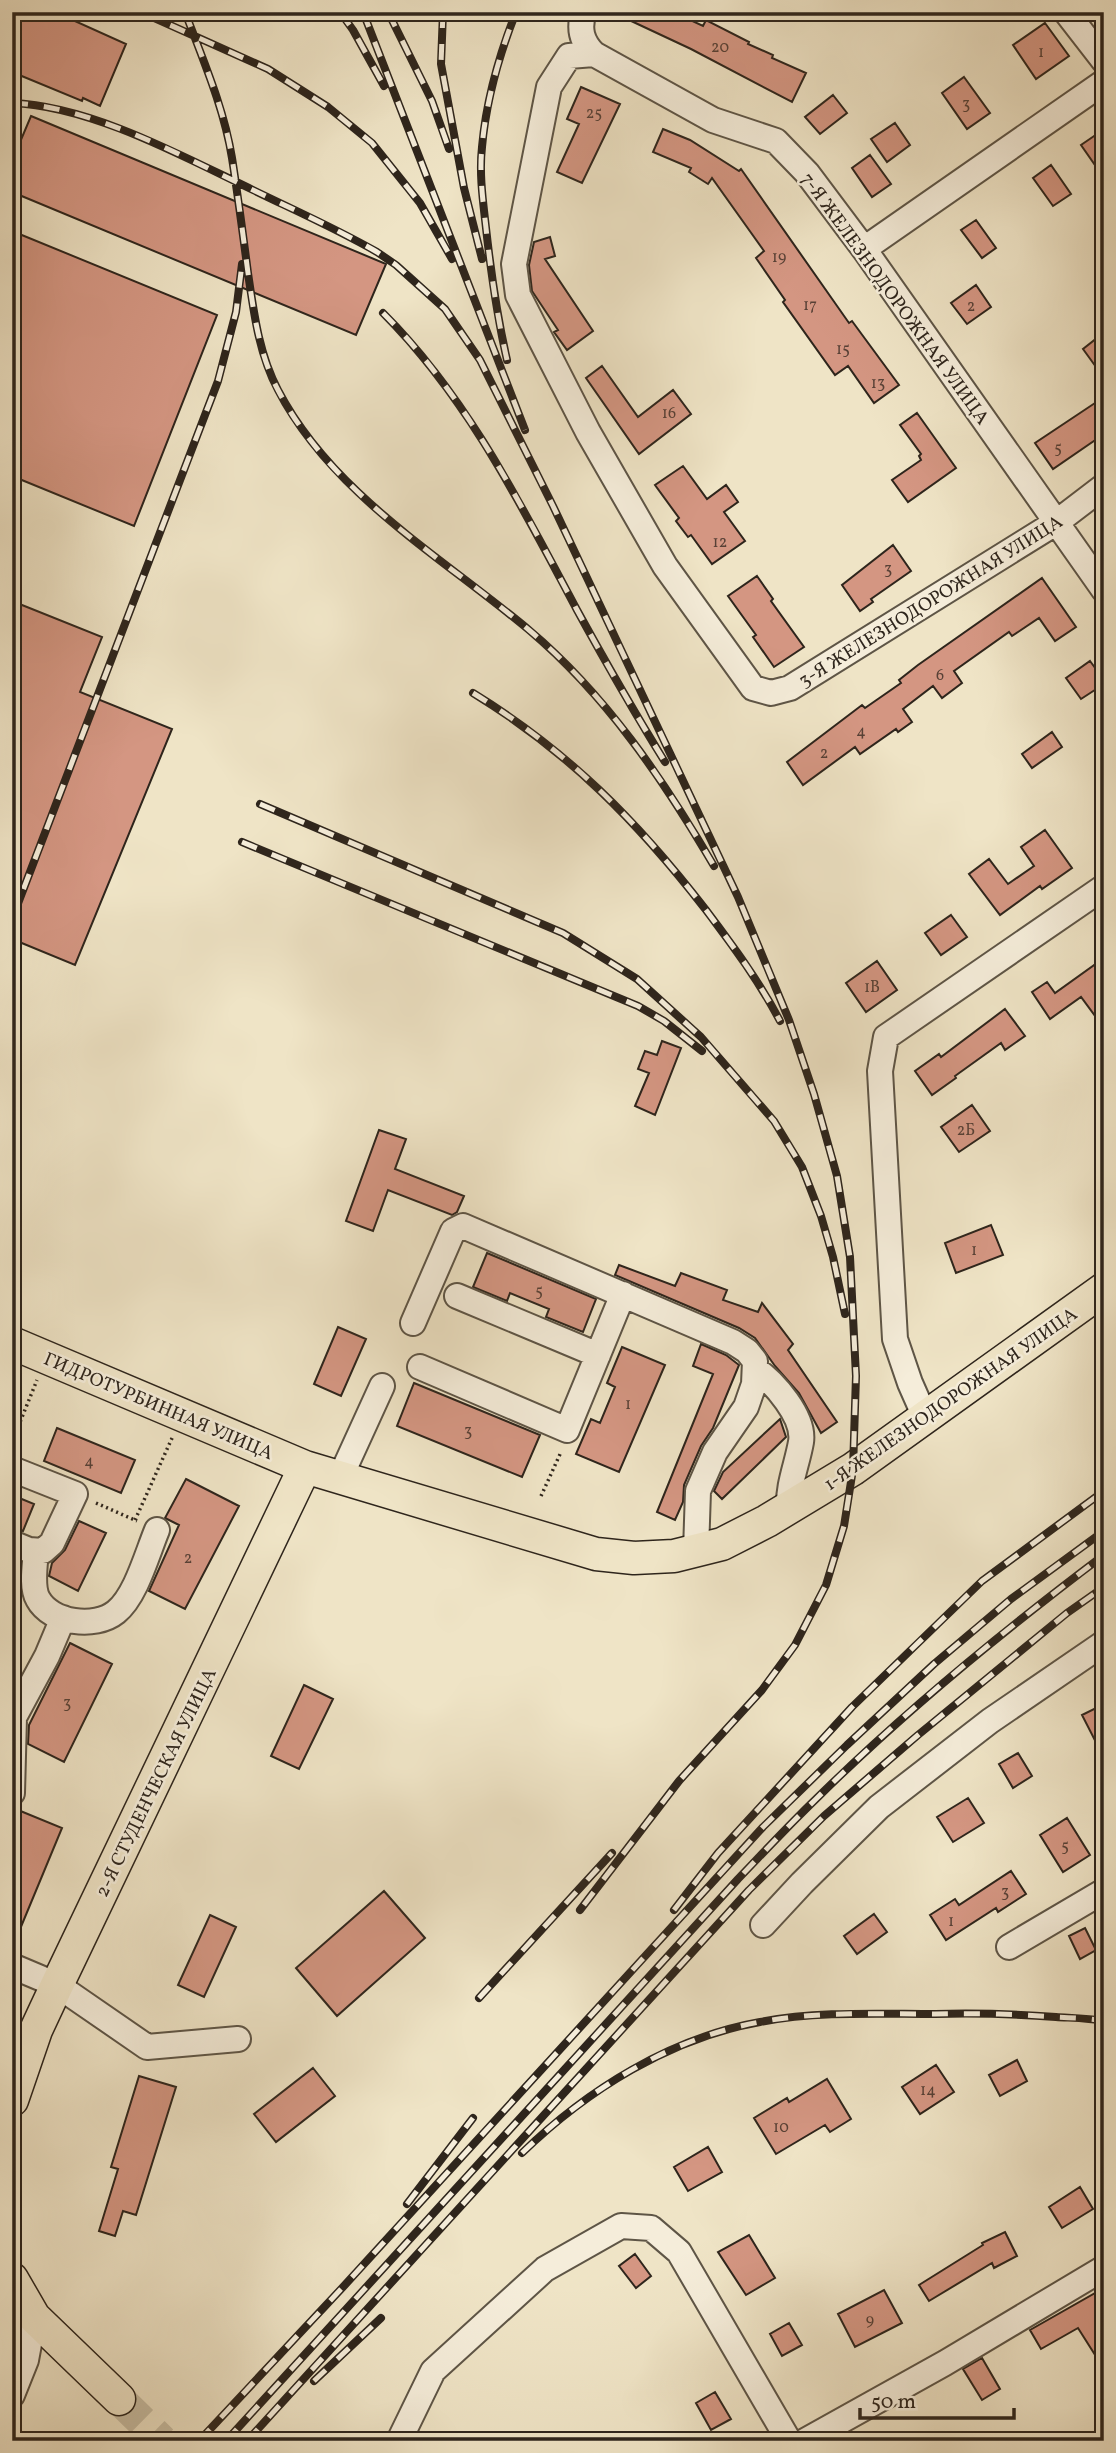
<svg xmlns="http://www.w3.org/2000/svg" width="1116" height="2453" font-family="Vollkorn,serif">
<rect width="100%" height="100%" fill="#efe4c6"/>
<filter id="stains"><feTurbulence type="fractalNoise" baseFrequency=".00286" numOctaves="4"/><feColorMatrix values="0 0 0 0 .2 0 0 0 0 .09 0 0 0 0 .02 0 0 0 .5 -.17"/></filter>
<radialGradient id="worn" r=".72"><stop offset=".6" stop-color="#630" stop-opacity="0"/><stop offset="1" stop-color="#630" stop-opacity=".3"/></radialGradient>
<!-- building -->
<path fill="#d49682" stroke="#2e251c" stroke-width="2" d="M12,12H55L126,44L100,106L83,98L82,101L12,72Z
M612,12H673L703,26L706,20L749,42L748,44L773,55L772,58L806,73L792,102L691,49Z
M1045,23L1069,56L1036,79L1013,45Z
M964,77L990,113L967,129L942,93Z
M581,87L620,104L582,183L557,172L579,124L567,119Z
M833,95L847,113L820,134L805,117Z
M31,116L386,264L356,335L12,192V161Z
M895,123L910,145L887,162L871,139Z
M663,129L690,140L739,171L741,169L849,323L852,321L899,385L874,403L848,366L835,375L783,302L785,300L756,258L764,251L712,178L708,184L689,172L691,168L653,152Z
M1097,134L1104,143V178L1081,145Z
M870,155L891,184L872,197L852,168Z
M1051,165L1071,194L1053,206L1033,178Z
M976,220L996,248L982,258L961,230Z
M12,231L217,315L134,526L12,476Z
M550,237L555,256L545,259L593,331L567,350L554,332L558,330L532,291L529,265L534,242Z
M976,285L991,307L967,324L951,303Z
M1097,338L1104,347V378L1083,349Z
M602,366L638,417L673,390L691,414L639,454L586,378Z
M1104,397V434L1053,469L1035,443Z
M917,413L956,468L908,502L892,480L921,460L919,456L921,454L900,425Z
M683,466L707,499L726,485L738,502L724,512L745,541L712,564L691,535L688,537L676,521L679,518L655,485Z
M893,545L911,571L871,599L873,602L860,611L842,585Z
M757,576L773,599L771,601L804,647L774,667L753,637L756,635L728,596Z
M1042,578L1076,627L1055,641L1039,618L1012,636L1009,632L954,671L962,683L942,698L933,686L903,709L912,722L898,732L896,729L860,754L855,747L803,785L787,762L862,705L865,708L901,683L899,680L918,665Z
M12,601L102,637L80,692L172,729L75,965L12,939Z
M1090,661L1104,680V684L1081,699L1066,678Z
M1052,732L1062,747L1032,768L1022,754Z
M1045,830L1072,868L1042,889L1040,886L1000,915L969,874L989,859L1008,884L1034,866L1021,847Z
M951,915L967,937L941,955L925,933Z
M1104,958V1028L1081,997L1050,1019L1032,992L1047,982L1055,993Z
M877,961L897,990L866,1012L846,983Z
M1005,1009L1025,1036L1005,1050L1001,1043L955,1076L956,1078L932,1095L915,1071L939,1054L941,1057Z
M662,1041L681,1048L655,1115L635,1106L649,1073L638,1069L645,1051L657,1055Z
M972,1105L990,1131L959,1152L941,1127Z
M379,1130L406,1139L395,1169L464,1196L457,1212L452,1215L388,1190L373,1231L346,1221Z
M991,1225L1003,1255L956,1273L945,1243Z
M487,1253L596,1299L583,1332L546,1317L549,1309L510,1293L507,1301L473,1287Z
M619,1265L675,1286L681,1273L727,1290L723,1300L758,1312L762,1303L793,1344L788,1350L837,1422L821,1433L799,1393L775,1366L755,1338L739,1328L615,1275Z
M338,1327L366,1339L341,1396L314,1384Z
M701,1344L726,1355L739,1365L713,1428L701,1446L684,1485L683,1502L675,1520L657,1512L713,1374L693,1366Z
M622,1347L665,1365L619,1472L576,1454L591,1419L600,1423L615,1387L607,1383Z
M414,1383L540,1435L522,1477L397,1426Z
M780,1419L786,1437L722,1499L714,1491L723,1472Z
M57,1428L135,1460L121,1493L44,1461Z
M186,1479L239,1506L185,1609L149,1591L179,1525L165,1518Z
M12,1495L34,1504L23,1531L12,1528Z
M79,1521L106,1533L78,1591L49,1576L52,1563L65,1550Z
M70,1643L112,1664L64,1762L28,1744L29,1725Z
M304,1685L333,1699L299,1769L271,1756Z
M1104,1704V1758L1082,1715Z
M1018,1753L1032,1776L1013,1788L999,1764Z
M968,1798L984,1823L953,1842L937,1817Z
M18,1810L62,1828L13,1946L12,1824Z
M1067,1818L1090,1855L1063,1872L1040,1835Z
M1011,1871L1026,1894L998,1912L996,1908L946,1940L930,1915L955,1899L959,1905Z
M384,1891L425,1938L337,2016L296,1968Z
M874,1914L887,1932L857,1954L844,1936Z
M210,1915L236,1927L204,1997L178,1985Z
M1085,1928L1096,1950L1080,1959L1069,1936Z
M1017,2060L1027,2081L1000,2096L989,2075Z
M936,2065L954,2092L920,2114L902,2087Z
M313,2068L335,2096L276,2142L254,2114Z
M139,2076L176,2087L136,2215L123,2211L115,2236L99,2231L118,2169L111,2167Z
M827,2079L851,2119L830,2132L825,2125L776,2154L754,2118L787,2098L789,2102Z
M708,2147L722,2172L688,2191L674,2167Z
M1080,2187L1093,2209L1062,2228L1049,2207Z
M1005,2232L1017,2256L994,2268L992,2263L929,2301L919,2285L983,2245L982,2243Z
M749,2235L775,2278L746,2295L718,2252Z
M635,2254L651,2276L636,2288L619,2266Z
M1104,2288V2369L1078,2328L1041,2349L1030,2330Z
M884,2290L902,2323L855,2347L838,2314Z
M789,2323L802,2345L782,2356L770,2334Z
M982,2358L1000,2389L982,2400L963,2369Z
M715,2392L731,2419L711,2430L696,2403Z"/>
<g fill="none" stroke-linecap="round" stroke-linejoin="round">
<!-- major-tunnel -->
<path stroke="#c8bea4" stroke-width="32" stroke-dasharray="32 16" stroke-linecap="butt" d="M119,2399L162,2441"/>
<!-- minor casing -->
<g stroke="#5e5546" stroke-width="28">
<path id="minor" d="M584,12C578,29 582,42 594,54L713,120L776,141L807,173L864,249L1104,590
M1066,12L1104,61
M594,54L569,56L549,87L514,264L518,295L588,432L665,566L753,688L771,693L790,688L1057,522L1104,486
M864,249L1104,82
M457,1296L598,1355
M413,1323L453,1231L463,1226L733,1342L747,1351L755,1361L754,1384L746,1407L715,1452L698,1491L696,1551
M420,1367L567,1430L623,1294
M755,1369C774,1382 805,1417 801,1442C797,1465 788,1484 789,1508
M925,1417L910,1383L895,1339L880,1071L886,1037L1104,887
M12,1469L75,1494L52,1543L43,1551L29,1550L12,1543
M340,1478L382,1386
M36,1551C35,1565 31,1587 38,1599C51,1623 95,1629 116,1612C136,1596 147,1554 157,1530
M12,1721L47,1656L63,1618
M12,1793L14,1718
M763,1925L802,1883L879,1807L990,1721L1104,1643
M1009,1947L1104,1891
M12,1966L57,1985L147,2047L238,2039
M12,2395L26,2360L34,2317
M399,2441L433,2371L545,2269L621,2226L651,2228L679,2252L789,2441
M805,2441L945,2363L1104,2268"/>
</g>
<!-- major casing -->
<g stroke="#2e251c" stroke-width="35">
<path id="major" d="M12,1343L305,1467L596,1554L634,1558L674,1556L722,1544L767,1521L853,1469L1104,1289
M12,2100L36,2030L57,1985L305,1467
M12,2279L34,2317L119,2399"/>
</g>
<!-- path -->
<path stroke="#2e251c" stroke-width="3.5" stroke-dasharray="2 3.5" stroke-linecap="butt" d="M12,1442L37,1380
M541,1496L561,1452
M96,1503L137,1521
M135,1520L173,1436"/>
<!-- minor -->
<use href="#minor" stroke="#f5edda" stroke-width="24"/>
<!-- major -->
<use href="#major" stroke="#efe4c6" stroke-width="32"/>
<!-- rail casing -->
<g stroke="#2e251c" stroke-width="8">
<path id="rail" d="M141,12L268,69L328,107L372,143L420,203L452,259
M185,12C203,60 224,108 232,158C238,196 243,235 248,273C254,314 259,354 278,390C332,494 442,557 529,630C606,695 663,779 714,866
M340,12L353,30L384,86
M363,12L525,430
M388,12L432,101L449,149
M443,12L441,64L464,188L482,259
M12,103C91,106 182,156 253,190C294,210 337,229 377,252L396,265L445,309L480,360L553,506L738,897L789,1020L814,1094L837,1176L850,1257L856,1376L853,1469L844,1526L826,1585L795,1645L762,1690L679,1781L580,1910
M383,313C468,398 521,505 577,610C605,661 634,712 665,762
M507,360C497,316 491,273 486,228C483,201 479,174 482,147C486,102 499,55 516,12
M473,693C569,752 637,821 706,910C733,946 759,981 780,1021
M260,804L563,933L637,979L701,1037L774,1121L802,1167L821,1216L833,1257L845,1314
M242,842L638,1006L664,1021L702,1051
M12,919L218,381L236,312L242,264
M674,1910L718,1853L852,1707L982,1581L1104,1491
M479,1998L612,1853
M522,2153C587,2090 670,2038 760,2022C817,2011 877,2014 935,2014C975,2013 1016,2014 1056,2017C1072,2018 1088,2018 1104,2021
M407,2204L473,2118
M314,2381L381,2318
M199,2441L343,2287L763,1827L847,1745L934,1664L1011,1599L1104,1531
M226,2441L738,1879C764,1852 789,1825 816,1799C905,1711 1003,1631 1104,1555
M247,2441L749,1890L824,1816L918,1735L1067,1613L1104,1587"/>
</g>
<!-- rail -->
<use href="#rail" stroke="#f5edda" stroke-width="5" stroke-dasharray="16" stroke-linecap="butt"/>
</g>
<g text-anchor="middle" stroke-width="5" stroke-linejoin="round" paint-order="stroke">
<!-- number labels -->
<g font-size="16" fill="#584136">
<text x="720" y="52">20</text>
<text x="1041" y="57">1</text>
<text x="966" y="109">3</text>
<text x="594" y="118">25</text>
<text x="779" y="262">19</text>
<text x="810" y="310">17</text>
<text x="971" y="311">2</text>
<text x="843" y="354">15</text>
<text x="878" y="388">13</text>
<text x="669" y="418">16</text>
<text x="1058" y="453">5</text>
<text x="720" y="547">12</text>
<text x="888" y="574">3</text>
<text x="940" y="680">6</text>
<text x="861" y="736">4</text>
<text x="824" y="758">2</text>
<text x="872" y="992">1В</text>
<text x="966" y="1135">2Б</text>
<text x="974" y="1255">1</text>
<text x="539" y="1296">5</text>
<text x="628" y="1409">1</text>
<text x="468" y="1436">3</text>
<text x="89" y="1466">4</text>
<text x="188" y="1563">2</text>
<text x="67" y="1708">3</text>
<text x="1065" y="1851">5</text>
<text x="1005" y="1897">3</text>
<text x="951" y="1926">1</text>
<text x="928" y="2095">14</text>
<text x="781" y="2132">10</text>
<text x="870" y="2325">9</text>
</g>
<!-- street labels -->
<g font-size="19" fill="#2e251c" stroke="#f5edda">
<text transform="translate(896 298) rotate(54)" y="7">7-Я ЖЕЛЕЗНОДОРОЖНАЯ УЛИЦА</text>
<text transform="translate(930 600) rotate(-32)" y="7">3-Я ЖЕЛЕЗНОДОРОЖНАЯ УЛИЦА</text>
<text transform="translate(950 1398) rotate(-35)" y="7">1-Я ЖЕЛЕЗНОДОРОЖНАЯ УЛИЦА</text>
<text transform="translate(159 1405) rotate(23)" y="7">ГИДРОТУРБИННАЯ УЛИЦА</text>
<text transform="translate(155 1782) rotate(-64)" y="7">2-Я СТУДЕНЧЕСКАЯ УЛИЦА</text>
</g>
</g>
<!-- margin -->
<rect width="1116" height="2453" fill="none" stroke="#efe4c6" stroke-width="42"/>
<rect x="14" y="14" width="1088" height="2425" fill="none" stroke="#2e251c" stroke-width="3.5"/>
<rect x="21" y="21" width="1074" height="2411" fill="none" stroke="#2e251c" stroke-width="2"/>
<!-- scale -->
<path d="M860 2408v10h154v-10" fill="none" stroke="#2e251c" stroke-width="3.5"/>
<text x="871" y="2408" font-size="21" fill="#2e251c" stroke="#f5edda" stroke-width="5" paint-order="stroke">50 m</text>
<rect width="100%" height="100%" filter="url(#stains)"/>
<rect width="100%" height="100%" fill="url(#worn)"/>
</svg>
